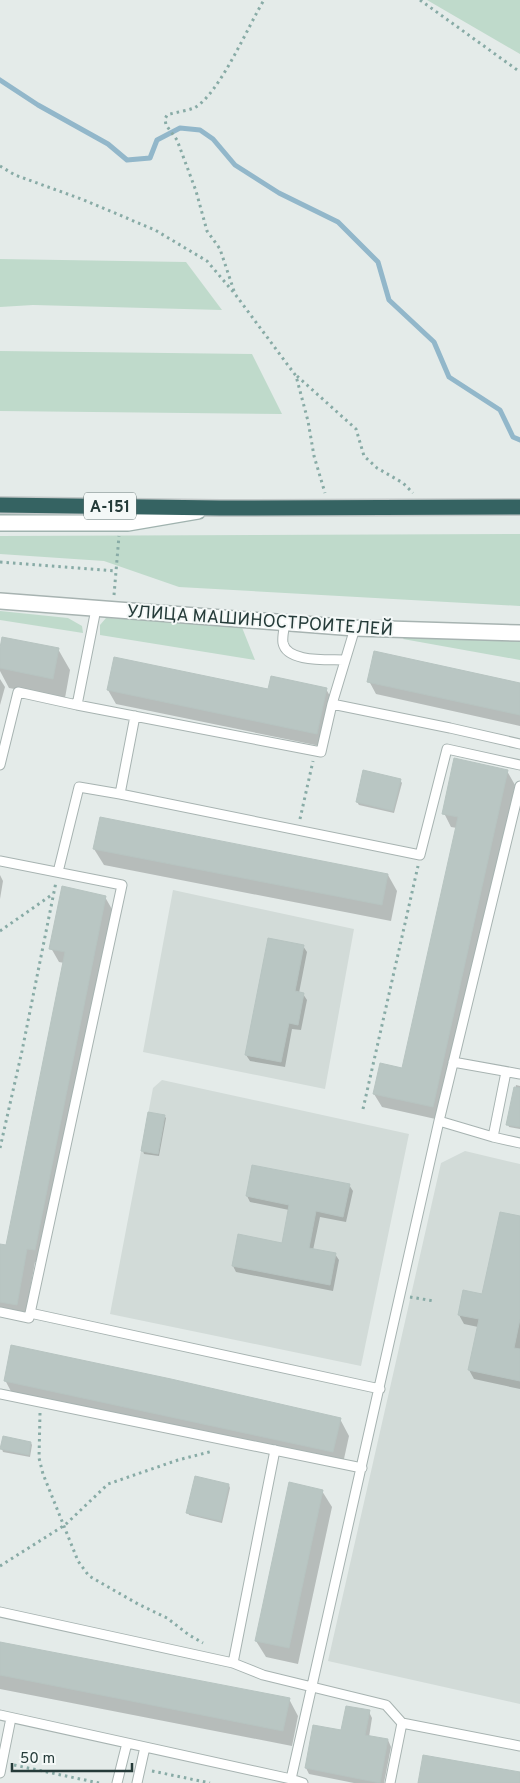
<svg xmlns="http://www.w3.org/2000/svg" width="520" height="1783" font-family="Overpass,sans-serif">
<rect width="100%" height="100%" fill="#e4ebe9"/>
<!-- built -->
<path fill="#d2dbd8" d="M173,890L354,929L325,1089L143,1052Z
M162,1080L409,1134L361,1366L110,1314L153,1088Z
M465,1151L520,1164V1704L328,1661L441,1163Z"/>
<!-- green -->
<path fill="#bfdacb" d="M427,0H520V54Z
M0,259L186,262L222,310L33,305L0,307Z
M0,351L252,354L282,414L0,411Z
M520,534V606L179,587L104,561L0,554V536Z
M0,611L68,618L82,626L83,633L0,620Z
M106,618L241,625L255,660L100,635V625Z
M407,634L494,638L520,642V660L403,639Z"/>
<!-- shadow -->
<path fill="#0003" d="M58,649L70,670L65,698L9,688L0,671V655Z
M0,679L5,687L0,705Z
M369,681L520,685V726L376,694Z
M326,689L334,703L325,747L116,704L108,690L269,691Z
M507,771L515,785L440,1120L382,1107L374,1094L403,1070L457,828L451,827L444,813Z
M400,780L402,783L394,813L359,805L357,802Z
M94,849L388,875L397,891L391,921L104,865Z
M0,875L3,881L0,899Z
M105,897L113,911L42,1263L35,1262L25,1318L0,1314V1245L7,1246L64,963L59,962L51,948Z
M303,946L307,952L299,993L303,994L307,1000L301,1030L292,1029L285,1067L250,1061L246,1055Z
M516,1085L520,1086V1129L509,1127L508,1124Z
M164,1116L166,1118L159,1156L144,1154L143,1151Z
M349,1185L353,1191L346,1222L320,1217L313,1250L335,1254L339,1260L333,1291L236,1272L233,1266L283,1244L289,1210L250,1202L247,1196Z
M520,1217V1389L474,1379L469,1370L478,1327L464,1324L459,1315L483,1296Z
M5,1380L340,1419L349,1436L342,1468L14,1397Z
M31,1443L32,1445L30,1457L3,1452L2,1449Z
M229,1485L230,1488L222,1523L189,1515L188,1512Z
M322,1491L332,1507L298,1664L266,1657L256,1641Z
M0,1643L289,1699L298,1716L292,1746L0,1689Z
M369,1712L372,1718L369,1737L388,1740L391,1747L384,1783H354L309,1774L306,1768L314,1726L342,1732Z"/>
<g fill="none" stroke-linecap="round" stroke-linejoin="round">
<!-- stream -->
<path stroke="#92b7ca" stroke-width="5" d="M0,80L38,105L108,144L127,160L150,158L157,140L180,128L200,130L213,139L235,165L279,193L338,222L378,262L389,300L434,342L449,377L500,410L513,437L520,440"/>
</g>
<!-- building -->
<path fill="#b9c6c3" stroke="#b7c4c1" d="M2,637L59,648L53,679L0,668V648Z
M374,651L520,683V715L367,682Z
M114,657L268,689L271,676L327,688L317,734L107,690Z
M454,758L508,770L433,1107L373,1094L380,1063L402,1068L458,817L442,814Z
M363,770L401,779L393,811L356,802Z
M100,817L388,874L382,905L93,849Z
M62,886L106,896L35,1250L27,1249L17,1305L0,1302V1244L6,1245L65,952L49,949Z
M268,938L304,945L295,991L304,993L298,1025L289,1023L281,1062L245,1055Z
M514,1087L520,1088V1127L506,1125Z
M148,1112L165,1115L158,1154L141,1151Z
M252,1165L350,1184L343,1217L316,1211L309,1248L336,1253L330,1285L232,1266L238,1234L282,1243L289,1205L246,1196Z
M500,1212L520,1216V1319L514,1348L520,1349V1381L468,1370L479,1319L458,1315L463,1290L482,1294Z
M11,1345L171,1379L341,1418L333,1452L4,1381Z
M3,1436L31,1442L29,1455L0,1449Z
M195,1476L229,1484L221,1521L186,1513Z
M289,1482L323,1490L289,1648L255,1641Z
M0,1642L290,1698L283,1731L0,1675Z
M346,1706L370,1710L365,1735L388,1739L380,1783L305,1768L313,1725L341,1730Z
M423,1755L520,1772V1783H418Z"/>
<g fill="none" stroke-linecap="round" stroke-linejoin="round">
<!-- lane casing -->
<g stroke="#a7b3b1" stroke-width="11">
<path id="lane" d="M285,623C284,629 282,637 283,643C287,663 329,659 345,660
M332,704L450,728L520,744
M77,705L321,752L332,704L355,628
M135,716L120,794L420,855L447,749L520,765
M0,765L18,692L77,705L96,609
M0,861L122,885L29,1318L0,1312
M58,872L79,787L120,794
M453,1062L520,1074
M506,1072L493,1137L520,1143
M439,1121L493,1137
M30,1313L380,1389
M0,1394L362,1468
M0,1612L233,1663L263,1675L386,1705L402,1723
M233,1663L275,1450
M0,1715L291,1779L303,1783
M0,1773L11,1718
M291,1779L439,1121L520,786
M117,1783L127,1743
M137,1783L145,1747
M390,1783L402,1723L520,1746"/>
</g>
<!-- street casing -->
<g stroke="#a7b3b1" stroke-width="18">
<path id="street" d="M0,601L355,628L520,633"/>
</g>
<!-- secondary casing -->
<g stroke="#a0b3af" stroke-width="18">
<path id="secondary" d="M0,523H128L198,511"/>
</g>
<!-- highway casing -->
<g stroke="#c2c8c8" stroke-width="18">
<path id="highway" d="M0,505L220,508L520,507"/>
</g>
<!-- path -->
<path stroke="#88aba6" stroke-width="3" stroke-dasharray="2.5 4" stroke-linecap="butt" d="M420,0L520,72
M0,166L15,175L84,200L155,230L207,261L235,294L296,376L308,421L314,456L325,493
M234,291L220,249L207,231L196,191L177,140L166,125L165,119L167,115C176,112 186,111 194,108C219,95 248,26 264,0
M297,376L356,429L364,456L377,468L403,483L413,493
M0,562L116,571
M114,595L119,536
M300,819L313,761
M0,931L53,894
M363,1109L418,866
M0,1148L22,1051L56,882
M410,1297L434,1301
M40,1413L39,1458L43,1474L78,1561L89,1576L138,1604L167,1618L189,1635L203,1643
M0,1566L65,1525L108,1484L178,1460L213,1451
M14,1765L99,1783
M152,1771L210,1783"/>
<!-- lane -->
<use href="#lane" stroke="#fff" stroke-width="9"/>
<!-- street -->
<use href="#street" stroke="#fff" stroke-width="15"/>
<!-- secondary -->
<use href="#secondary" stroke="#fff" stroke-width="15"/>
<!-- highway -->
<use href="#highway" stroke="#356362" stroke-width="15"/>
</g>
<g text-anchor="middle" stroke-width="4" stroke-linejoin="round" paint-order="stroke">
<!-- shield labels -->
<rect fill="#f4f8f7" stroke="#637472" stroke-width="1" x="84" y="492.5" width="52" height="27" rx="4"/>
<g font-size="16" font-weight="bold" fill="#253b39">
<text x="110" y="512">А-151</text>
</g>
<!-- street labels -->
<g font-size="18" fill="#253b39" stroke="#f4f8f7">
<text transform="translate(260 620) rotate(4)" y="6">УЛИЦА МАШИНОСТРОИТЕЛЕЙ</text>
</g>
</g>
<!-- scale -->
<path d="M12 1763v8h120v-8" fill="none" stroke="#253b39" stroke-width="2.5"/>
<text x="20" y="1763" font-size="15" fill="#253b39" stroke="#f4f8f7" stroke-width="4" paint-order="stroke">50 m</text>
</svg>
